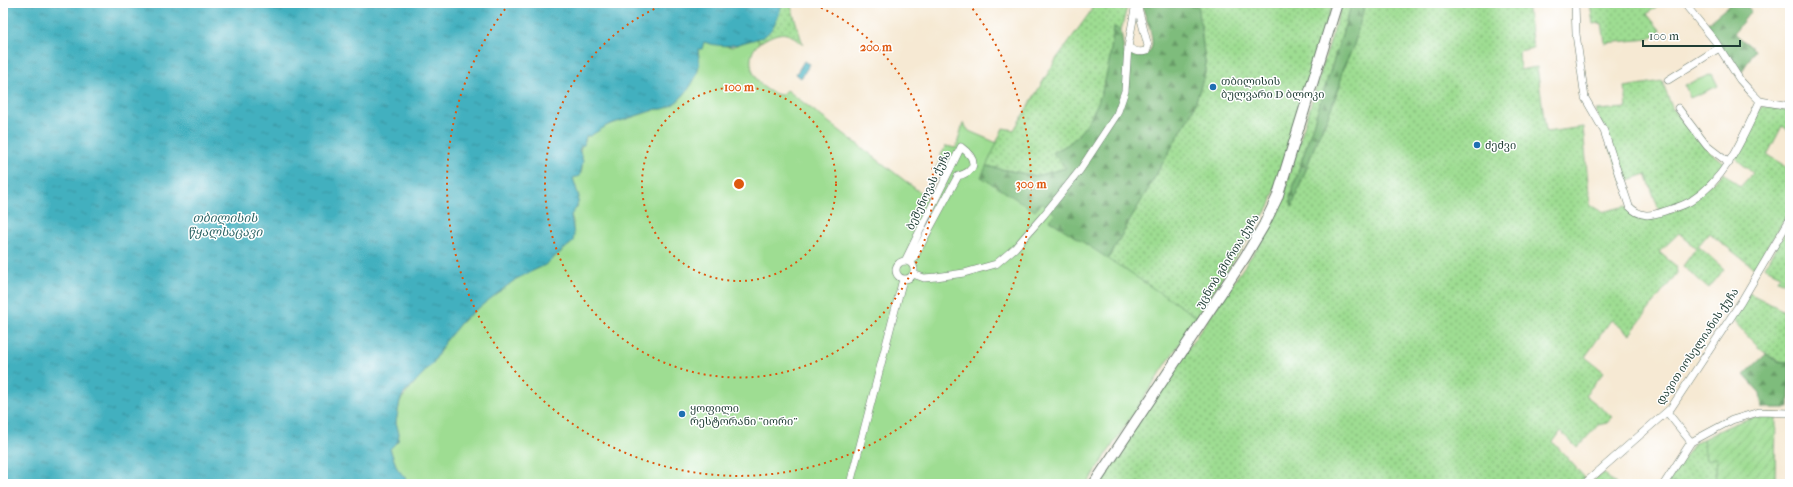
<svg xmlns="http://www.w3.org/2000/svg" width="1793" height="487" font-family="'IM FELL French Canon','Noto Serif Georgian',serif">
<defs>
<pattern id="grass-dots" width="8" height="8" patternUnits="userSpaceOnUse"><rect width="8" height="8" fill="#9edd92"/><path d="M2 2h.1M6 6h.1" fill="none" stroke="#80b478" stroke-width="1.8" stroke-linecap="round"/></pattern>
<pattern id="forest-firs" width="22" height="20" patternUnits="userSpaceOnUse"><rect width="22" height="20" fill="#7ebc7c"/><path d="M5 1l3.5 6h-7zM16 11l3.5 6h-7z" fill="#679a66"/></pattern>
<pattern id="garden-furrows" width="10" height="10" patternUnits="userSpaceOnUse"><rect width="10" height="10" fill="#9edd92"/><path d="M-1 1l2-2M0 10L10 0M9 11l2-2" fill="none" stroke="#80b478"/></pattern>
<pattern id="water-ripples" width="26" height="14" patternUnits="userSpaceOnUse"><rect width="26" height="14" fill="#43b0bf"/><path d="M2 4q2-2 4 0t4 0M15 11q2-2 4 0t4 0" fill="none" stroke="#37909c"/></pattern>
</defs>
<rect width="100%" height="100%" fill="#fff"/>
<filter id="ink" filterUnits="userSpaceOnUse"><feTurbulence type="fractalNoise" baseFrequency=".025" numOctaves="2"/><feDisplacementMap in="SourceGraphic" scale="8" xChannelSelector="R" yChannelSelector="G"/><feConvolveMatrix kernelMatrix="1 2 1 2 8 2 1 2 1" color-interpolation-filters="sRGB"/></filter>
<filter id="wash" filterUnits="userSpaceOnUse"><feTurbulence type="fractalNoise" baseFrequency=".012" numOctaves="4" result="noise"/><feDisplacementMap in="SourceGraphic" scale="16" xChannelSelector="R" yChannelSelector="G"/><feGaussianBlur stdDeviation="0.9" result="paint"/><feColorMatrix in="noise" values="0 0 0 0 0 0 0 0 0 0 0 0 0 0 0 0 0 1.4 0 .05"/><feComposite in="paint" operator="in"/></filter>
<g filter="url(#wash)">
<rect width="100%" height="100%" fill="#f6e9d3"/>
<!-- grass -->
<path fill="url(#grass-dots)" stroke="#5e8d63" d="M783,3H790L803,45C787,28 777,32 759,43L757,38C771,34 778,15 783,3Z
M1093,3H1128L1121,30L1114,28C1109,69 1104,111 1072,141C1067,146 1059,149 1053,152L1066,168L1036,176L986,166L1003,128L1014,130L1057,58L1091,11Z
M1198,3H1333L1270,205L1197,317L1108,259L1193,110L1206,70Z
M1342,3H1352L1290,197L1292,206L1318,137L1326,121L1340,85L1342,70L1354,45L1365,3H1527L1533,48L1519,51L1520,70L1537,67L1546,132L1583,127L1590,205L1602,212L1626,206L1633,216L1642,218H1649L1680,209L1724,173L1740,187L1753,173L1735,158L1760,108L1764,106L1790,112V131L1782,126L1767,155L1790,169V211L1754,268L1709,233L1698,246L1724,269L1709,288L1683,266L1696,248L1679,233L1659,252L1676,266L1677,273L1630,334L1611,320L1585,357L1604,372L1585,395L1613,417L1607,423L1598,425L1577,448L1561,431L1553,442L1585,478L1579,484H1098L1165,382L1270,229L1282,198Z
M1590,3H1661L1647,14L1661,31L1649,39L1605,43L1602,23L1593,24Z
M1662,81L1673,110L1704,147L1725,164L1699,192L1689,199L1659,210L1646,174L1623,182L1596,110L1627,108L1625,87Z
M1790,225V286L1777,280L1780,275L1764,267Z
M1749,293L1790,314V361C1770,367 1745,332 1732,319Z
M1703,439L1717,458L1715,484H1667L1693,444Z
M1603,473L1616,484H1590Z"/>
<!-- forest -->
<path fill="url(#forest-firs)" stroke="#4e7c58" d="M1142,3H1198L1206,70L1193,110L1108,259L1049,220L1042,203L1035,212L980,177L986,166L1036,176L1066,168L1053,153C1059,149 1067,146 1072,141C1103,112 1109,68 1114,27L1121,30L1124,52C1130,55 1137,59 1145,55C1162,46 1143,17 1142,3Z
M1352,3H1365L1354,45L1342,70L1340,85L1326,121L1318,137L1292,207L1290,197Z
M1732,3H1745L1751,11L1734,33L1755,50L1739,76L1704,26Z
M1766,354C1774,360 1780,364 1790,361L1789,408H1762L1760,393L1744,375Z"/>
<!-- park -->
<path fill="#9edd92" stroke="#5e8d63" d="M754,38H757L759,43C756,46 753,50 752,54C746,72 764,94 782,95L787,90L930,200L944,173L936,168L942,157L941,155L946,146L956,148L963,123L969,131L997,143L981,177L1035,211L1042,203L1055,214L1049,220L1197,317L1087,484H410L397,468L390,449L398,441L399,434L396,422L400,401L416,381L433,363L445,342L454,330L471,313L516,279L545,265L573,242V221L571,215L572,212L577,207L579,197L573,178L580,176C581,173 582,169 582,166C583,156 576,149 585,142L586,136L608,125L657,109C675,112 698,81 699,64C700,59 698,54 698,49L704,42L732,47Z
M1712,74L1718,86L1690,98L1685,85Z"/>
<!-- garden -->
<path fill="url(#garden-furrows)" stroke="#5e8d63" d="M1776,414L1775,484H1715L1717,458L1706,460L1703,439C1728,426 1747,416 1776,414Z"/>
<!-- water -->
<path fill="url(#water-ripples)" stroke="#31767a" d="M3,3H783C778,15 775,30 763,37C741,43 727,50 704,42L702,49H698C698,54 700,60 699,65C698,81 675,112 657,109L608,125L590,136H586L584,145L581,146L579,150L583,160L580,176L573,178L579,197L577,207L571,215L574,235L573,242L545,265L516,279L463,320L445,342L433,363L403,395L400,401L396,422L399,434L398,441L390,449L397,468L410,484H3Z
M804,61L810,64L801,78L796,74Z"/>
</g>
<g filter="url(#ink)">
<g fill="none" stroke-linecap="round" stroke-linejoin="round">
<!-- minor casing -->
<g stroke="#6a796c" stroke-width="8">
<path id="minor" d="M1575,3L1576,34L1585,98L1604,131L1629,206C1640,218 1651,216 1665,211C1674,208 1683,206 1691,201C1727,178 1743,137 1760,101
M1684,3L1715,41L1740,80L1750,91L1760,101L1790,106
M1128,47C1134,51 1138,53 1146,51L1148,46L1137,4
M1668,80L1719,48
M1678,108L1707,146L1729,163
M896 270a9 9 0 1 1 18 0a9 9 0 1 1-18 0Z
M905,261L961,147C976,158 979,170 958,176L911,263
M913,274L924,278L936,277L964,273L996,264L1015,248L1043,216L1080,170L1117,114L1125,91L1128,47L1136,3
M1667,412L1691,442
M850,484L903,279
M1584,484L1671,408L1741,302L1790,219
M1664,484L1691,442L1732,420L1759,412L1790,413"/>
</g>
<!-- secondary casing -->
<g stroke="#6a796c" stroke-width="12">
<path id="secondary" d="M1094,484L1245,257L1264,225L1277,198L1337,3"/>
</g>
<!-- minor -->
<use href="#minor" stroke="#fff" stroke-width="7"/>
<!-- secondary -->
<use href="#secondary" stroke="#fff" stroke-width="10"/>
</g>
</g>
<!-- distance rings -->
<g fill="none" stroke="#de580e" stroke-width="2" stroke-dasharray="2 4">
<circle cx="739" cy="184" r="97"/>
<path d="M810 3A194 194 0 1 1 668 3"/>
<path d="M969 4A292 292 0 1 1 509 4"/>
</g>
<!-- markers -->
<g fill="#1f6fb2" stroke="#fff" stroke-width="1.5">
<circle cx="1213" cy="87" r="4"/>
<circle cx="1477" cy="145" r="4"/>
<circle cx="682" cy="414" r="4"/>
</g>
<g text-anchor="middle" stroke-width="3" stroke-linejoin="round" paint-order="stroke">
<!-- poi labels -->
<g font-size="11" fill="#1f3d34" stroke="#fff" text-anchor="start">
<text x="1221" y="85">თბილისის<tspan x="1221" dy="13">ბულვარი D ბლოკი</tspan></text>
<text x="1485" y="149">ძეძვი</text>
<text x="690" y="412">ყოფილი<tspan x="690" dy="13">რესტორანი "იორი"</tspan></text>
</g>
<!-- street labels -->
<g font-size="11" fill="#1f3d34" stroke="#fff">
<text transform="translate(928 190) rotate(-64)" y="4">ბეშენოვას ქუჩა</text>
<text transform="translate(1227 261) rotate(-58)" y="4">უცნობ გმირთა ქუჩა</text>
<text transform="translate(1697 346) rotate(-56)" y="4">დავით იოსელიანის ქუჩა</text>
</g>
<!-- water labels -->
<g font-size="12" font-style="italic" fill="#2c6565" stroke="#fff">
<text x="225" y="222">თბილისის<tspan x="225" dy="14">წყალსაცავი</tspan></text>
</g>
</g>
<circle cx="739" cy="184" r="6" fill="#de580e" stroke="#fff" stroke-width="2"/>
<g font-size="12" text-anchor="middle" font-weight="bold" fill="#de580e" stroke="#fff" stroke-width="3" stroke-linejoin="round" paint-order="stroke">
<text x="876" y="51">200 m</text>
<text x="739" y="91">100 m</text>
<text x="1031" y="188">300 m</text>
</g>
<!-- margin -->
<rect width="1793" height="487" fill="none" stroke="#fff" stroke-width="16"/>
<!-- scale -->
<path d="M1643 40v6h97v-6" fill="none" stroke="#1f3d34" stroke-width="2"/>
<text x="1649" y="40" font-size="12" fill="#1f3d34" stroke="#ffffff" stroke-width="3" paint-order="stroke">100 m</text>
</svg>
